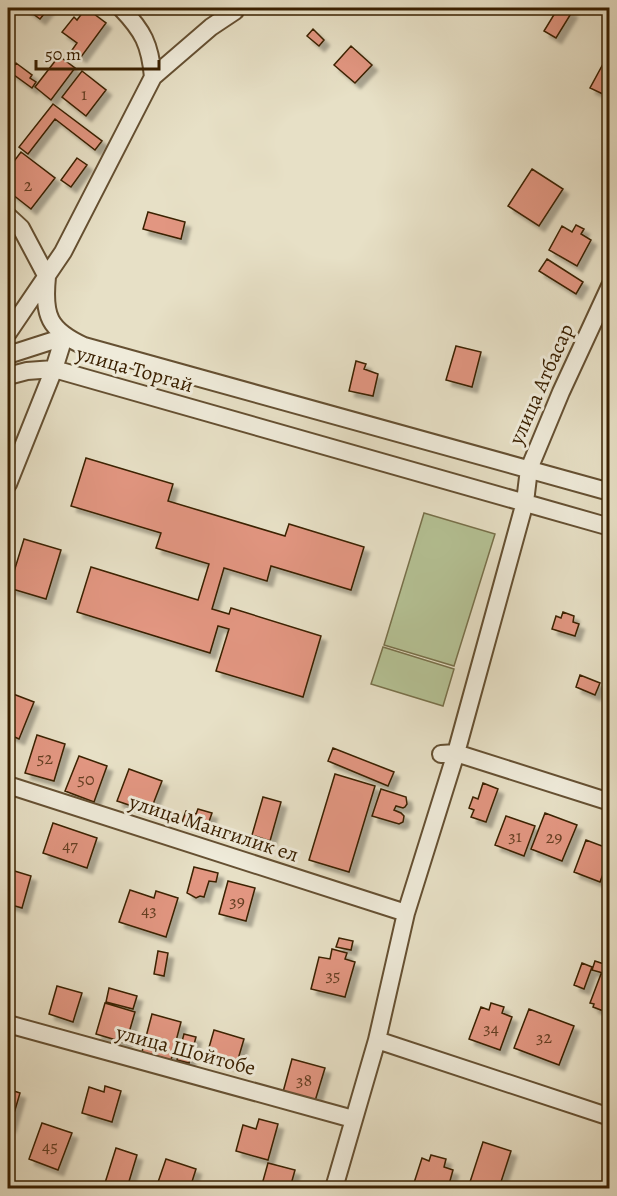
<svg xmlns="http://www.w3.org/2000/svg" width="617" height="1196" font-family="Alegreya,serif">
<defs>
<filter id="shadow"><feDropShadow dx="5.5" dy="5.5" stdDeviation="1.5" flood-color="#0004"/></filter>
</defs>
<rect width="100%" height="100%" fill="#e7e0c6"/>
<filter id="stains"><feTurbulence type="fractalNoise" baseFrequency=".00333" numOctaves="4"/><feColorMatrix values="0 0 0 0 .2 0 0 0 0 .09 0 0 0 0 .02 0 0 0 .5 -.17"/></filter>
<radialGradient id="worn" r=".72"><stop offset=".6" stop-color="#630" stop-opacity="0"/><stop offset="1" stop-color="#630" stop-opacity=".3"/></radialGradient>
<!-- green -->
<path fill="#b5c295" stroke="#78714b" stroke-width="1.5" d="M424,513L495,534L454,666L384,645Z
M383,647L454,669L443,706L371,684Z"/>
<!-- building -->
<path fill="#e29681" stroke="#3a2001" stroke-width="1.5" filter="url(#shadow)" d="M25,8H49L40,19Z
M86,8L106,23L81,57L72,50L77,43L62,32L74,17L77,20Z
M558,8H565L572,12L556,38L544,31Z
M313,29L324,40L319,46L307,36Z
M351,46L372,65L355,83L334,65Z
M59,56L75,68L51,100L35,87Z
M16,63L32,75L30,78L36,82L32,88L10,72Z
M603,64L610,68V91L607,96L590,88Z
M82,71L106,90L86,116L62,97Z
M53,104L102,141L95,150L55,119L28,154L19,147Z
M21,152L55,178L31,209L8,191V169Z
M77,158L87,165L71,187L61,180Z
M532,169L563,189L539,226L508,206Z
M148,212L185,222L181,239L143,229Z
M576,225L584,229L581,234L591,240L577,266L549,250L562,226L572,232Z
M547,259L583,282L576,294L539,271Z
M456,346L481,352L472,387L446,380Z
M356,361L366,364L364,369L378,374L373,396L349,391Z
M86,458L173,484L168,501L285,536L289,524L364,547L351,590L271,566L267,581L224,568L212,609L229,614L231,608L321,636L303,697L216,671L229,629L218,626L210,653L77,612L91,567L198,600L209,564L156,548L161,533L71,506Z
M24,539L61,550L46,599L9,588Z
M563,612L574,616L573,622L579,624L575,636L552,629L556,616L561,618Z
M580,675L600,683L595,695L576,687Z
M8,692L34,702L19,739L8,734Z
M37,735L65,744L54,781L25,773Z
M333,748L394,772L388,786L328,761Z
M79,756L107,766L94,802L65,791Z
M129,769L162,781L150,812L117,801Z
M335,774L375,786L349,872L309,860Z
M483,783L498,789L486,822L471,817L474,810L469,808L473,797L478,799Z
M381,789L406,797L407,804L405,807L403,808L396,806L394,810L401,813L404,816L403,822L399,824L372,816Z
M263,797L281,802L270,841L252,835Z
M198,809L212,813L206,830L182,822L186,811L196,814Z
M545,813L577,825L562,861L531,849Z
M506,816L535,826L524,856L495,845Z
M53,823L97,838L87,868L43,853Z
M586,840L610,849V856L600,882L574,872Z
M194,867L218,873L216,882L209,881L204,897L200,896L196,898L187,893Z
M8,869L31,876L22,908L8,904Z
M228,881L255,888L246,921L219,914Z
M130,890L154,898L156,891L178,898L166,937L119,922Z
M339,938L353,941L351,950L336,947Z
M332,949L347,953L345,959L355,962L345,997L311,989L319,957L330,959Z
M158,951L168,953L164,976L154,974Z
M595,961L610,966V975L592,970Z
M582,963L592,967L584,989L574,985Z
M601,974L610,977V1010L607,1009L606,1012L593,1007L594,1004L590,1003Z
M57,986L82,993L73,1022L49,1014Z
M109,988L137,996L133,1009L106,1002Z
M105,1003L135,1012L126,1043L96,1034Z
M491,1003L504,1007L502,1013L512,1017L500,1050L469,1039L481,1007L489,1010Z
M529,1009L574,1026L559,1065L514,1048Z
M152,1014L181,1022L171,1060L142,1052Z
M214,1030L244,1039L236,1066L206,1058Z
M184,1034L196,1037L189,1063L177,1060Z
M292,1059L325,1068L315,1101L283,1092Z
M105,1086L121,1091L112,1122L82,1113L89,1087L104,1092Z
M8,1089L20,1093L10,1127L8,1126Z
M259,1119L278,1124L268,1160L236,1151L243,1125L256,1129Z
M42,1123L72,1133L58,1170L29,1159Z
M483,1142L511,1151L499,1188H491L470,1182Z
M116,1148L137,1155L127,1188L105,1183Z
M431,1155L446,1159L444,1167L453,1170L448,1188H420L413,1186L422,1158L429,1161Z
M166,1159L196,1169L190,1188H156Z
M268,1163L295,1170L290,1188H261Z"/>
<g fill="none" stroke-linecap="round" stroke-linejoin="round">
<!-- street casing -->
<g stroke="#655032" stroke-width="20">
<path id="street" d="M121,8C143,31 150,44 153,77
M8,216L21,228L47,277
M47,277C43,316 49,330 84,346L610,492
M8,333L63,252L153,77L211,27L235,11
M8,355L64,337
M8,376L27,371L54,369L610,527
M8,484L54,369L64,337
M441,754L456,753L610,802
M8,785L406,913
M8,1024L353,1119
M377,1040L610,1117
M334,1188L377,1040L406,913L456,753L525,502L529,469L561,392L610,286"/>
</g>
<!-- street -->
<use href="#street" stroke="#efebda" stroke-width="16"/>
</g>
<g text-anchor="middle" stroke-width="6" stroke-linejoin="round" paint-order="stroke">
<!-- number labels -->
<g font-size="18" fill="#643e21">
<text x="84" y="100">1</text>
<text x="28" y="191">2</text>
<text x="45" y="764">52</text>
<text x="86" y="785">50</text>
<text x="515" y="842">31</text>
<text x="554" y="843">29</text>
<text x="70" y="851">47</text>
<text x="237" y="907">39</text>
<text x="149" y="916">43</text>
<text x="333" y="981">35</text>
<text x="491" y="1034">34</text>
<text x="544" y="1043">32</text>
<text x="304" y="1086">38</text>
<text x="50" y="1152">45</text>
</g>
<!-- street labels -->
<g font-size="21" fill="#3a2001" stroke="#efebda">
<text transform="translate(135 369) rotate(16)" y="7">улица Торгай</text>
<text transform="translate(541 384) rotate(-66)" y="7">улица Атбасар</text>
<text transform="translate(214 828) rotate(18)" y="7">улица Мангилик ел</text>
<text transform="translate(186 1050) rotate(15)" y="7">улица Шойтобе</text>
</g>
</g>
<!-- margin -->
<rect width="617" height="1196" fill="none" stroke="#e7e0c6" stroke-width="30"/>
<rect x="9" y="9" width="599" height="1178" fill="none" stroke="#3a2001" stroke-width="3"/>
<rect x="15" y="15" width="587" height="1166" fill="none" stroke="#3a2001" stroke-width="1.5"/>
<!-- scale -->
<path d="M36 60v9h123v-9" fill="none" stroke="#3a2001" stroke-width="3"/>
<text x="45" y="60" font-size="18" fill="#3a2001" stroke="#efebda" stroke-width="4.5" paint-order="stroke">50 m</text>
<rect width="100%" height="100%" filter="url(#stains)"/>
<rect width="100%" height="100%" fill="url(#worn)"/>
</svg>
